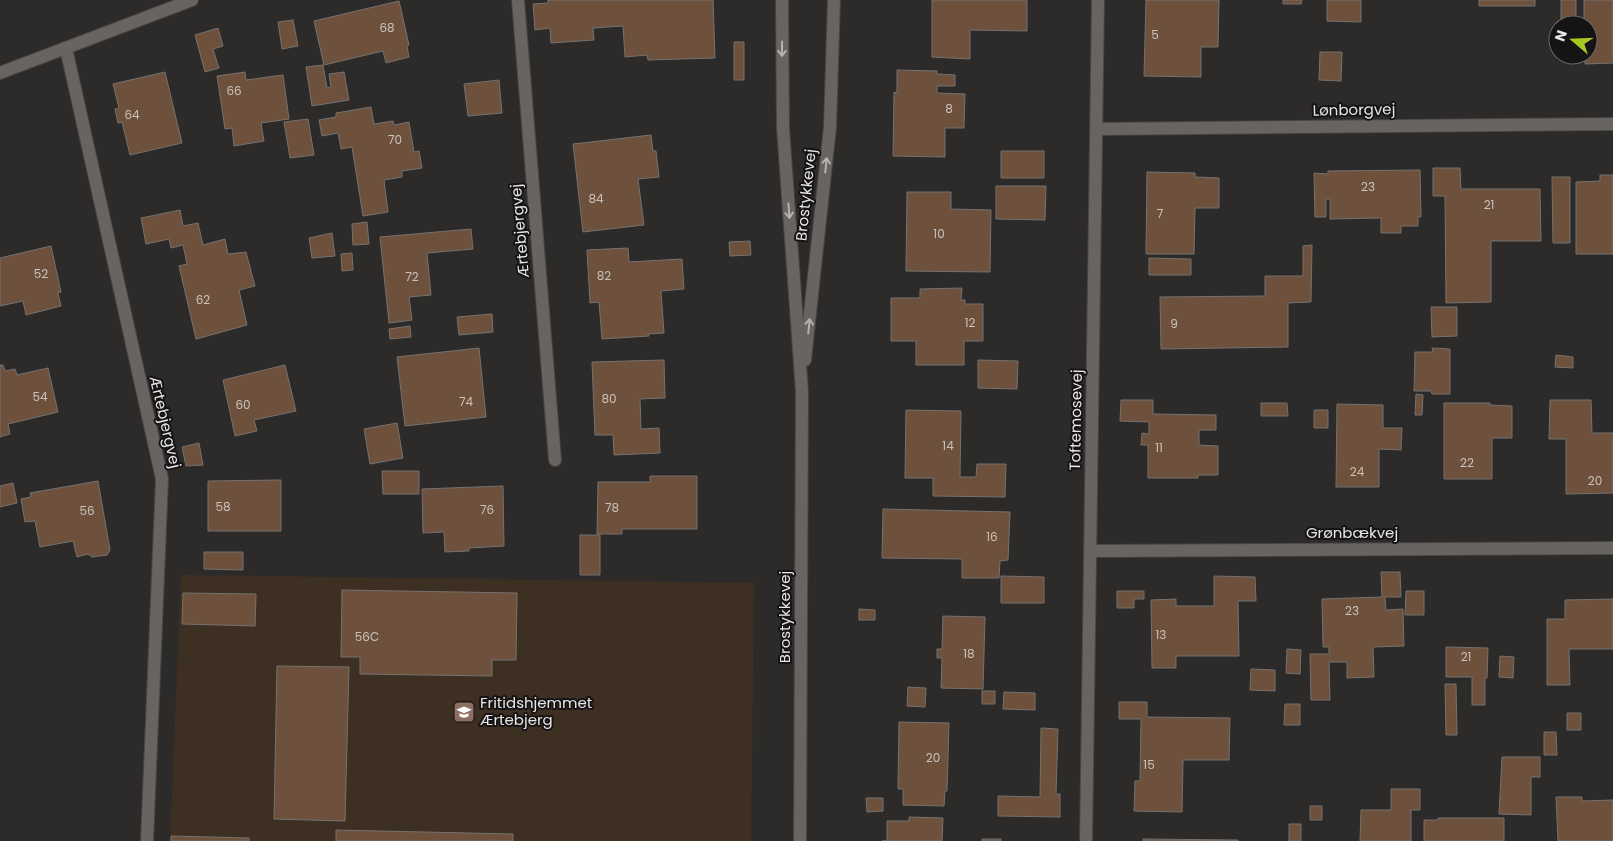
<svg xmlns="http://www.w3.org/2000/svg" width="1613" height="841" font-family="Poppins,sans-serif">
<rect width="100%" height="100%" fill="#2d2b29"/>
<!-- education -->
<path fill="#3d3022" d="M181,575L754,583L751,841H170Z"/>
<!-- building -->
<path fill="#6d513d" stroke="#757270" d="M548,0H713L715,58L648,60L647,55L625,57L623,26L593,28L594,40L551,43L550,28L535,30L533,4L548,3Z
M932,0H1027V31L970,30V59L932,57Z
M1146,0H1219L1218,47H1201V77L1144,76Z
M1283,0H1302L1301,4H1283Z
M1327,0H1361V22L1327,21Z
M1479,0H1535V6H1479Z
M1561,0H1576V25H1561Z
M1584,0H1613V63L1585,64V55H1588V25H1584Z
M399,1L409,45L407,46L409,57L386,63L383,51L324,65L314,21Z
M293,20L298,46L282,49L278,22Z
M218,28L223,46L213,49L219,68L205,72L195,35Z
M734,42H744V80H734Z
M1320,52H1342L1341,81L1319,80Z
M323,65L327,88L331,87L329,74L344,72L349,100L312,106L306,67Z
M897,70L937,71V74L955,75V86H937V93L965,94L964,128H945V157L893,156L894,92L897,93Z
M165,72L182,143L130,155L122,122L118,123L115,109L119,108L113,84Z
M245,72L246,80L283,75L289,119L261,123L264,141L234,146L232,128L225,129L217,76Z
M499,80L502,113L468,116L464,84Z
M371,107L374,124L393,121L394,125L409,122L414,152L419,151L422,168L402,171V177L384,180L388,212L363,216L352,147L341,149L338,133L322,136L319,120L336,117V113Z
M308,119L314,155L290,158L284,122Z
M651,135L653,151H656L659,177L638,179L644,225L583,232L573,144Z
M1001,151H1044V178H1001Z
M1433,168H1460L1461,189H1540L1541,241H1491V302L1446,303L1445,196H1433Z
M1420,170L1421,217H1418V226H1401V233H1381V218L1330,219V199H1326V217H1315L1314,173L1328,174V171Z
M1147,172L1195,173V177L1219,178V208H1195L1194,254H1146Z
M1600,175H1613V254H1576V182L1600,181Z
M1552,177H1570V243H1553Z
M996,186H1046L1045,220L996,219Z
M907,192H951V209L991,210L990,272L906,271Z
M180,210L183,226L198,223L203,245L225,239L228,254L246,252L255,286L239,290L247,325L196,339L179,266L187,264L183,245L171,248L169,239L146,244L141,218Z
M367,222L369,244L353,245L352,224Z
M471,229L473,249L427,253L431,295L409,297L412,320L389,323L380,237Z
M332,233L335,256L312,258L309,238Z
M750,241L751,255L730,256L729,242Z
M1312,245L1311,302L1288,303V347L1161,349L1160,297L1265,296V276H1303V246Z
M51,246L61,292L58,293L61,306L26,315L23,301L0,306V258Z
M628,248L629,262L682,259L684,289L661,291L664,333L648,334L649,336L602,339L599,302L590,303L587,250Z
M352,253L353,270L342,271L341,254Z
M1149,258L1191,259V275H1149Z
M962,288L961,300H965V304H983V341H964V365H916V341H891V298H920V289Z
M1431,307H1457V336L1432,337Z
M492,314L493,332L459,335L457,317Z
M410,326L411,337L390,339L389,329Z
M479,348L486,417L405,426L397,357Z
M1432,348L1450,349V394H1432L1431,391H1414L1415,352H1433Z
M1556,355L1573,357V368L1555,367Z
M664,360L665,398L640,399L641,429L659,428L660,453L614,455L613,435H595L592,362Z
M978,360L1018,361L1017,389L978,388Z
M0,365H3L5,371L15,369L17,375L48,368L58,412L8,424L10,434L0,437Z
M285,365L296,411L254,420L257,431L235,436L223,380Z
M1416,394L1423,395L1422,415H1415Z
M1121,400H1153V414L1216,415V430H1199V445L1218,446V475H1198V478H1148V445H1141L1142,433L1149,434V422L1120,421Z
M1550,400H1591L1592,433H1613V493L1566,494V439H1549Z
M1261,403H1287L1288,416H1261Z
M1444,403H1490V405L1512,406V438H1492V479H1444Z
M1337,404L1383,405V428H1402L1401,450L1379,449V487H1336Z
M906,410L961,411L960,477H976L977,464H1006L1005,497L933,496V478H905Z
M1314,410H1328V428H1314Z
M397,423L403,458L370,464L364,429Z
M199,443L203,465L186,466L182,447Z
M382,471H419V494H383Z
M650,476H697V529H622V534H597L598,482H650Z
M281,480V531H208V481Z
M98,481L110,550L107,555L92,557L88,554L77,557L73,541L40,547L35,521L25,522L21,499L31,497L30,493Z
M13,483L17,503L0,507V486Z
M503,486L504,546L469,548V551L445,552L444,532L423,533L422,489Z
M883,509L1010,512L1008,560L1000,561L999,578H962V559L882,558Z
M580,535H600V575H580Z
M204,552H243V570L204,569Z
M1381,572H1400L1401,597H1385L1386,610L1403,609L1404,646L1373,647L1374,677L1347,678V662H1329L1330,700H1311L1310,654H1329V647H1323L1322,599L1382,597Z
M1001,576L1044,577V603H1001Z
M1214,576L1255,577L1256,601H1238L1239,656H1176V668H1152L1151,600L1176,599V606H1214Z
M342,590L517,593L516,660H492V676L360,674V657H341Z
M1117,591H1144V599H1134V608H1117Z
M1406,591H1424V615H1405Z
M183,593L256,594L255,626L182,624Z
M1613,599V649H1569L1570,685H1547V619H1565V600Z
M859,609L875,610V620H859Z
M943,616L985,617L983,689L941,688L942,658H937V649H942Z
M1446,647L1488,648L1487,678H1485V705H1472V677H1446Z
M1287,649L1301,650L1300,674L1286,673Z
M1500,656L1514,657L1513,678L1499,677Z
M277,666L349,667L345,821L274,819Z
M1251,669L1275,670V691L1250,690Z
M1445,684H1456L1457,735H1446Z
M908,687L926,688L925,707L907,706Z
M982,691H995V704H982Z
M1004,692L1035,693V710L1003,709Z
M1119,702H1147V717L1230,718L1229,760H1183L1182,812L1134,811L1135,781H1140L1141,719H1119Z
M1285,704H1300V725H1284Z
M1567,713H1581V730H1567Z
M899,722L949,723L947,791H945L944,806L903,805V789H898Z
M1041,728L1058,729L1056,794H1060V817L998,816V796L1040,797Z
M1544,732H1556L1557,755H1544Z
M1502,757H1540V777H1531V815L1499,814Z
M1391,789H1420V810H1411V841H1360L1361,810H1391Z
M1556,797H1582V801L1613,800V841H1558Z
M866,798H883V811L867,812Z
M1310,806H1322V820H1310Z
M909,817L943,818L942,841H882H887V821H909Z
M1438,818H1504V841H1424V820H1438Z
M1289,824H1301V841H1289Z
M336,830L513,834V841H336Z
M171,836L249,838V841H171Z
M982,839H1001V841H982Z
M1143,839L1238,840V841H1143Z"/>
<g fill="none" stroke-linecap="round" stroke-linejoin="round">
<!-- street casing -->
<g stroke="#484645" stroke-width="14">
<path id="street" d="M518,0L555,460
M66,48L162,479L147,841
M0,73L192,0
M1096,129L1613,124
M1091,551L1613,548
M1086,841L1098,0"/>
</g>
<!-- secondary casing -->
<g stroke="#484645" stroke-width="14">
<path id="secondary" d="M782,0L783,128L802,392L800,841
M805,360L830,127L834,0"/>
</g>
<!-- street -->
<use href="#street" stroke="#676462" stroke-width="12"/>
<!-- secondary -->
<use href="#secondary" stroke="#676462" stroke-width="12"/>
</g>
<!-- one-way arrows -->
<defs><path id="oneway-shaft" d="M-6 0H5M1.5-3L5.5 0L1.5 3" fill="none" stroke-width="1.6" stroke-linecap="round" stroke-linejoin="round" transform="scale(1.25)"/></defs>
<g stroke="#b4b2b1">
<use href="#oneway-shaft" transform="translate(782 49) rotate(90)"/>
<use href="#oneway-shaft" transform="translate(826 165) rotate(-84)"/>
<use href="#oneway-shaft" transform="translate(789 211) rotate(86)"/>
<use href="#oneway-shaft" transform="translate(809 326) rotate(-84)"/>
</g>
<!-- icons -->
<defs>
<g id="school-square" transform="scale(1.125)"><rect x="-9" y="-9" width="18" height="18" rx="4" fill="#8d6e63" stroke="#151313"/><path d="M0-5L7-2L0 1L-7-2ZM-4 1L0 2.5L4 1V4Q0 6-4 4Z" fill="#fff"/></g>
</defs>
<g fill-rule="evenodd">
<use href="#school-square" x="464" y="712"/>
</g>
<g text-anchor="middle" stroke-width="4" stroke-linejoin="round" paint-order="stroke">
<!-- number labels -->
<g font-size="12" fill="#c9c1bb">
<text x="387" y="32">68</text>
<text x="1155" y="39">5</text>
<text x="234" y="95">66</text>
<text x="949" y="113">8</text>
<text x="132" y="119">64</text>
<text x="395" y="144">70</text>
<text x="1368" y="191">23</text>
<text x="596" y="203">84</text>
<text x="1489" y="209">21</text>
<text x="1160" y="218">7</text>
<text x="939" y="238">10</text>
<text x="41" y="278">52</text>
<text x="604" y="280">82</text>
<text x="412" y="281">72</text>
<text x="203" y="304">62</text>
<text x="970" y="327">12</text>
<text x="1174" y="328">9</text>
<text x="40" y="401">54</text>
<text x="609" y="403">80</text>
<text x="466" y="406">74</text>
<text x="243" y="409">60</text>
<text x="948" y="450">14</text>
<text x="1159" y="452">11</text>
<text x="1467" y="467">22</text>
<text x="1357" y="476">24</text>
<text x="1595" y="485">20</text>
<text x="223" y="511">58</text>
<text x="612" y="512">78</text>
<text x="487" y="514">76</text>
<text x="87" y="515">56</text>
<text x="992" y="541">16</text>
<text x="1352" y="615">23</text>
<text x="1161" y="639">13</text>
<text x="367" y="641">56C</text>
<text x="969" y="658">18</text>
<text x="1466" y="661">21</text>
<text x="933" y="762">20</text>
<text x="1149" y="769">15</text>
</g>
<!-- street labels -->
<g font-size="15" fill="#e8e6e5" stroke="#151313">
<text transform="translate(1354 110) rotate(-1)" y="5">Lønborgvej</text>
<text transform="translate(806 195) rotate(-84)" y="5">Brostykkevej</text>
<text transform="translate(520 231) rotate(-95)" y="5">Ærtebjergvej</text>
<text transform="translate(1076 420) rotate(-89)" y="5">Toftemosevej</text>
<text transform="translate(165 422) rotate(77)" y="5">Ærtebjergvej</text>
<text x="1352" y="538">Grønbækvej</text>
<text transform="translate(785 617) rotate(-90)" y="5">Brostykkevej</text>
</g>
<!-- poi labels -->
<g font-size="15" fill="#e8e6e5" stroke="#151313" text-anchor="start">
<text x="480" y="708">Fritidshjemmet<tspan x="480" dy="17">Ærtebjerg</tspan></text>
</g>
</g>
<!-- north arrow -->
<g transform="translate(1573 40) rotate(289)"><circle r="24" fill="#151313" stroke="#696767"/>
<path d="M0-4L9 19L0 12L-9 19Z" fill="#a6c820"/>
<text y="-8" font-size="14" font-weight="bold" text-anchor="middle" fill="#e8e6e5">N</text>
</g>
</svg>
